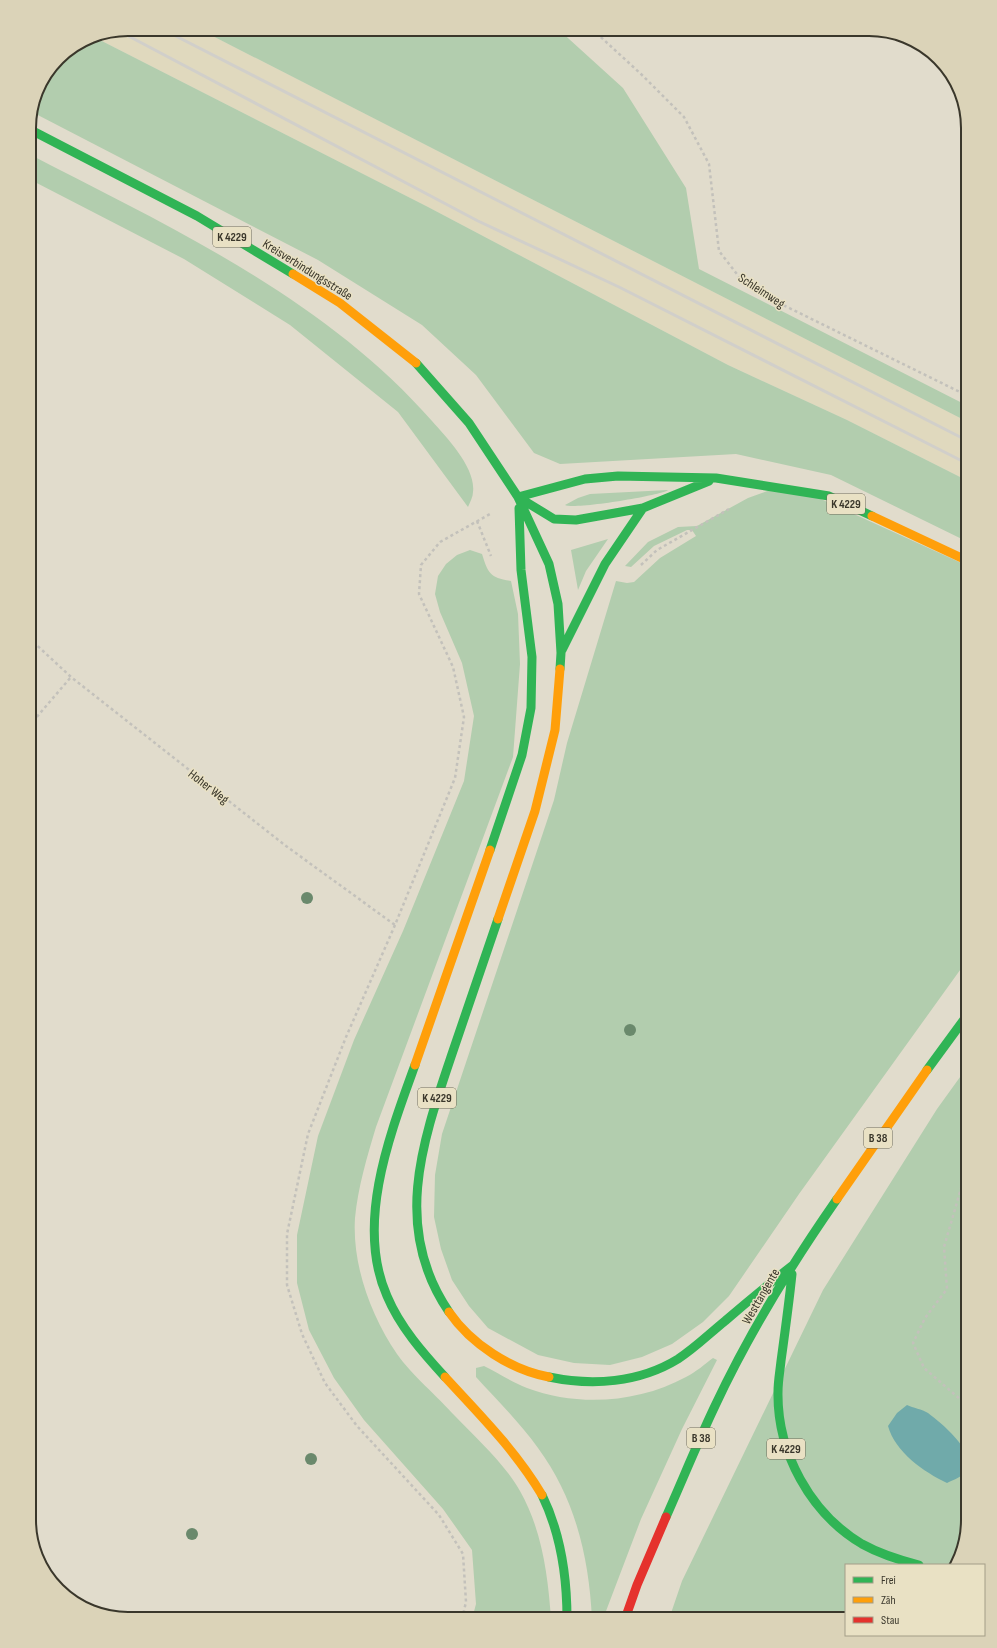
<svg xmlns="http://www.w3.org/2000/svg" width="997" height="1648" font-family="'Sofia Sans Condensed',sans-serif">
<rect width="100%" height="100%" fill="#e1dccc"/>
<!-- built -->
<path fill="#e0d9be" d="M129,29H199L968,422V481L847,420L728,365L428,207L92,36Z"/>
<!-- green -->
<path fill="#b2cdae" d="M199,29H558L623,88L686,188L699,269L968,406V422Z
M92,36L428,207L728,365L847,420L968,481V542L831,475L736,454L560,464L534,453L476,375L422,325L318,260L32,112L37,90L58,58Z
M29,154C172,228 324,298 432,421C447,438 476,468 473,492C473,497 470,502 468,507L398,412L290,325L184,259L29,179Z
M668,490C663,495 574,510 565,505L578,498L590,494Z
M770,490L810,494L968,566V959L799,1194L729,1296L703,1322L672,1344L642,1357L610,1365L574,1363L538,1355L488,1328L469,1306L452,1280L441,1249L434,1217L435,1175L442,1134L554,800L567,743L616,581L627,583L634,582L660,558L696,536L692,530H687L654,546L631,567L625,566L648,542L678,527L697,526L748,498Z
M608,539L586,571L578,590L571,550Z
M470,550L482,554C488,573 490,578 511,581L518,614L520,664L513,757L376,1127C367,1157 358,1187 355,1218C352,1265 371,1316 397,1354C411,1374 438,1397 455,1416C476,1438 505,1464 520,1491C542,1530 548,1575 551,1619H472L476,1604L472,1550L443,1509L364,1420L334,1378L309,1330L297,1283V1235L318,1136L354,1040L403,931L464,781L474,716L462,663L440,612L435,594L438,576L446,564L457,555Z
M968,1066V1520L954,1565H846V1619H669L682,1581L823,1290L937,1109Z
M713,1358L717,1360L682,1429L641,1519L603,1619H592C589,1557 575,1498 538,1448C520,1423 497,1400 476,1377V1368L484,1366C498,1373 512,1382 527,1388C578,1407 638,1403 686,1377C696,1372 705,1364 713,1358Z"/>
<!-- water -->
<path fill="#70aaaa" d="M907,1405C913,1408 922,1409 928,1413C940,1422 976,1451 967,1469C963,1477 955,1479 947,1483C924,1472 895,1452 888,1426L897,1413Z"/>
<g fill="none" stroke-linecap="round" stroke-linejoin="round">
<!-- path -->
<path stroke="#c3c1bb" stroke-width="2.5" stroke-dasharray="3 3" stroke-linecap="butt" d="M592,29L641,74L684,117L709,164L719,251L740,278L773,300L968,396
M477,521L491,556
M641,565L657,550L729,509
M29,638L71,677L286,846L395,925
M29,726L71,677
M968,1406L924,1368L913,1343L925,1318L947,1289L944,1247L964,1178L968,1171
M462,1619L466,1602L463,1554L439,1515L357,1426L325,1383L302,1334L287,1285V1234L308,1134L346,1037L395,925L455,778L464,717L453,667L419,594L421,565L440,542L490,514"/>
<!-- fast -->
<path stroke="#30b455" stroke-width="9" d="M29,129L197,216L293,274
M416,363L469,423L518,497L549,564L558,604L561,653L560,669
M518,497L585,479L618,476L716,478L829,496L872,516
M518,497L554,519L576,520L643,508L709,481
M562,650L605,564L643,508
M490,850L522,755L531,708L532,657L521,570L519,508
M415,1065C390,1134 355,1224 387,1296C400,1327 423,1353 445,1377
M927,1070L968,1014
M792,1274C789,1303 785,1332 781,1361C780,1371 778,1381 778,1392C777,1452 810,1513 862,1544C880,1554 899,1560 919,1565
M449,1312C391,1227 423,1140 453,1051C468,1007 483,963 498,919
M549,1377C592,1386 639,1383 678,1359C695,1348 709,1334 725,1321C747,1302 770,1283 793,1265
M542,1495C561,1534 567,1576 567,1619
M666,1517C682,1481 697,1444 714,1408C748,1335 791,1265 837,1199"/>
<!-- slow -->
<path stroke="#ff9f0a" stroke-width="9" d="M293,274L340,303L416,363
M872,516L968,561
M498,919L535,811L555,730L560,669
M415,1065L490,850
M837,1199L927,1070
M449,1312C471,1344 511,1370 549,1377
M445,1377C480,1415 516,1451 542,1495"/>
<!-- jam -->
<path stroke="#e5322d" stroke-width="9" d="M625,1619L637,1585L666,1517"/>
<!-- rail -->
<path stroke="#d1cfca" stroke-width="3" d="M162,29L968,441
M119,31L478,221L619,287L968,464"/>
</g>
<!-- trees -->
<g fill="#6a896c">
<circle cx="307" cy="898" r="6"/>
<circle cx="630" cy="1030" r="6"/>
<circle cx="311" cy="1459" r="6"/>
<circle cx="192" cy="1534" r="6"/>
</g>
<g text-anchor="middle" stroke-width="3" stroke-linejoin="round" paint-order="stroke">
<!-- shield labels -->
<g fill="#e9e1c4" stroke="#6e6a59" stroke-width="1">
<rect x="213" y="227" width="38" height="20" rx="3"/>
<rect x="827" y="494" width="38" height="20" rx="3"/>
<rect x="418" y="1088" width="38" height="20" rx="3"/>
<rect x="864" y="1128" width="28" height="20" rx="3"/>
<rect x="687" y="1428" width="28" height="20" rx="3"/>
<rect x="767" y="1439" width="38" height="20" rx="3"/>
</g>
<g font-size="12" font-weight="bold" fill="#3a372b">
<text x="232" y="241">K 4229</text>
<text x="846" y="508">K 4229</text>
<text x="437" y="1102">K 4229</text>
<text x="878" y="1142">B 38</text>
<text x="701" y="1442">B 38</text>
<text x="786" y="1453">K 4229</text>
</g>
<!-- street labels -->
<g font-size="13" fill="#3a372b" stroke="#e9e1c4">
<text transform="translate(308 269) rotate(32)" y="5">Kreisverbindungsstraße</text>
<text transform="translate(762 290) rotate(33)" y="5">Schleimweg</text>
<text transform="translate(209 786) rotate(38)" y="5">Hoher Weg</text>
<text transform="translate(760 1296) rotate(-60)" y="5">Westtangente</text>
</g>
</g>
<!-- crop -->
<path d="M0 0H997V1648H0ZM128 36H869A92 92 0 0 1 961 128V1520A92 92 0 0 1 869 1612H128A92 92 0 0 1 36 1520V128A92 92 0 0 1 128 36Z" fill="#dbd3b8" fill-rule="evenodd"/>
<path fill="none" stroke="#3a372b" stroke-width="2" d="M128 36H869A92 92 0 0 1 961 128V1520A92 92 0 0 1 869 1612H128A92 92 0 0 1 36 1520V128A92 92 0 0 1 128 36Z"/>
<!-- legend -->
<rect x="845" y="1564" width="140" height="72" fill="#e9e1c4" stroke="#a39d87"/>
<rect x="853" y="1577" width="20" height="6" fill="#30b455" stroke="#a39d87"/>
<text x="881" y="1584" font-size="12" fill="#3a372b">Frei</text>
<rect x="853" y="1597" width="20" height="6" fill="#ff9f0a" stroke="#a39d87"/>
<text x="881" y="1604" font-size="12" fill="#3a372b">Zäh</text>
<rect x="853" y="1617" width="20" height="6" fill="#e5322d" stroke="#a39d87"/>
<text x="881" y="1624" font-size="12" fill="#3a372b">Stau</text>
</svg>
